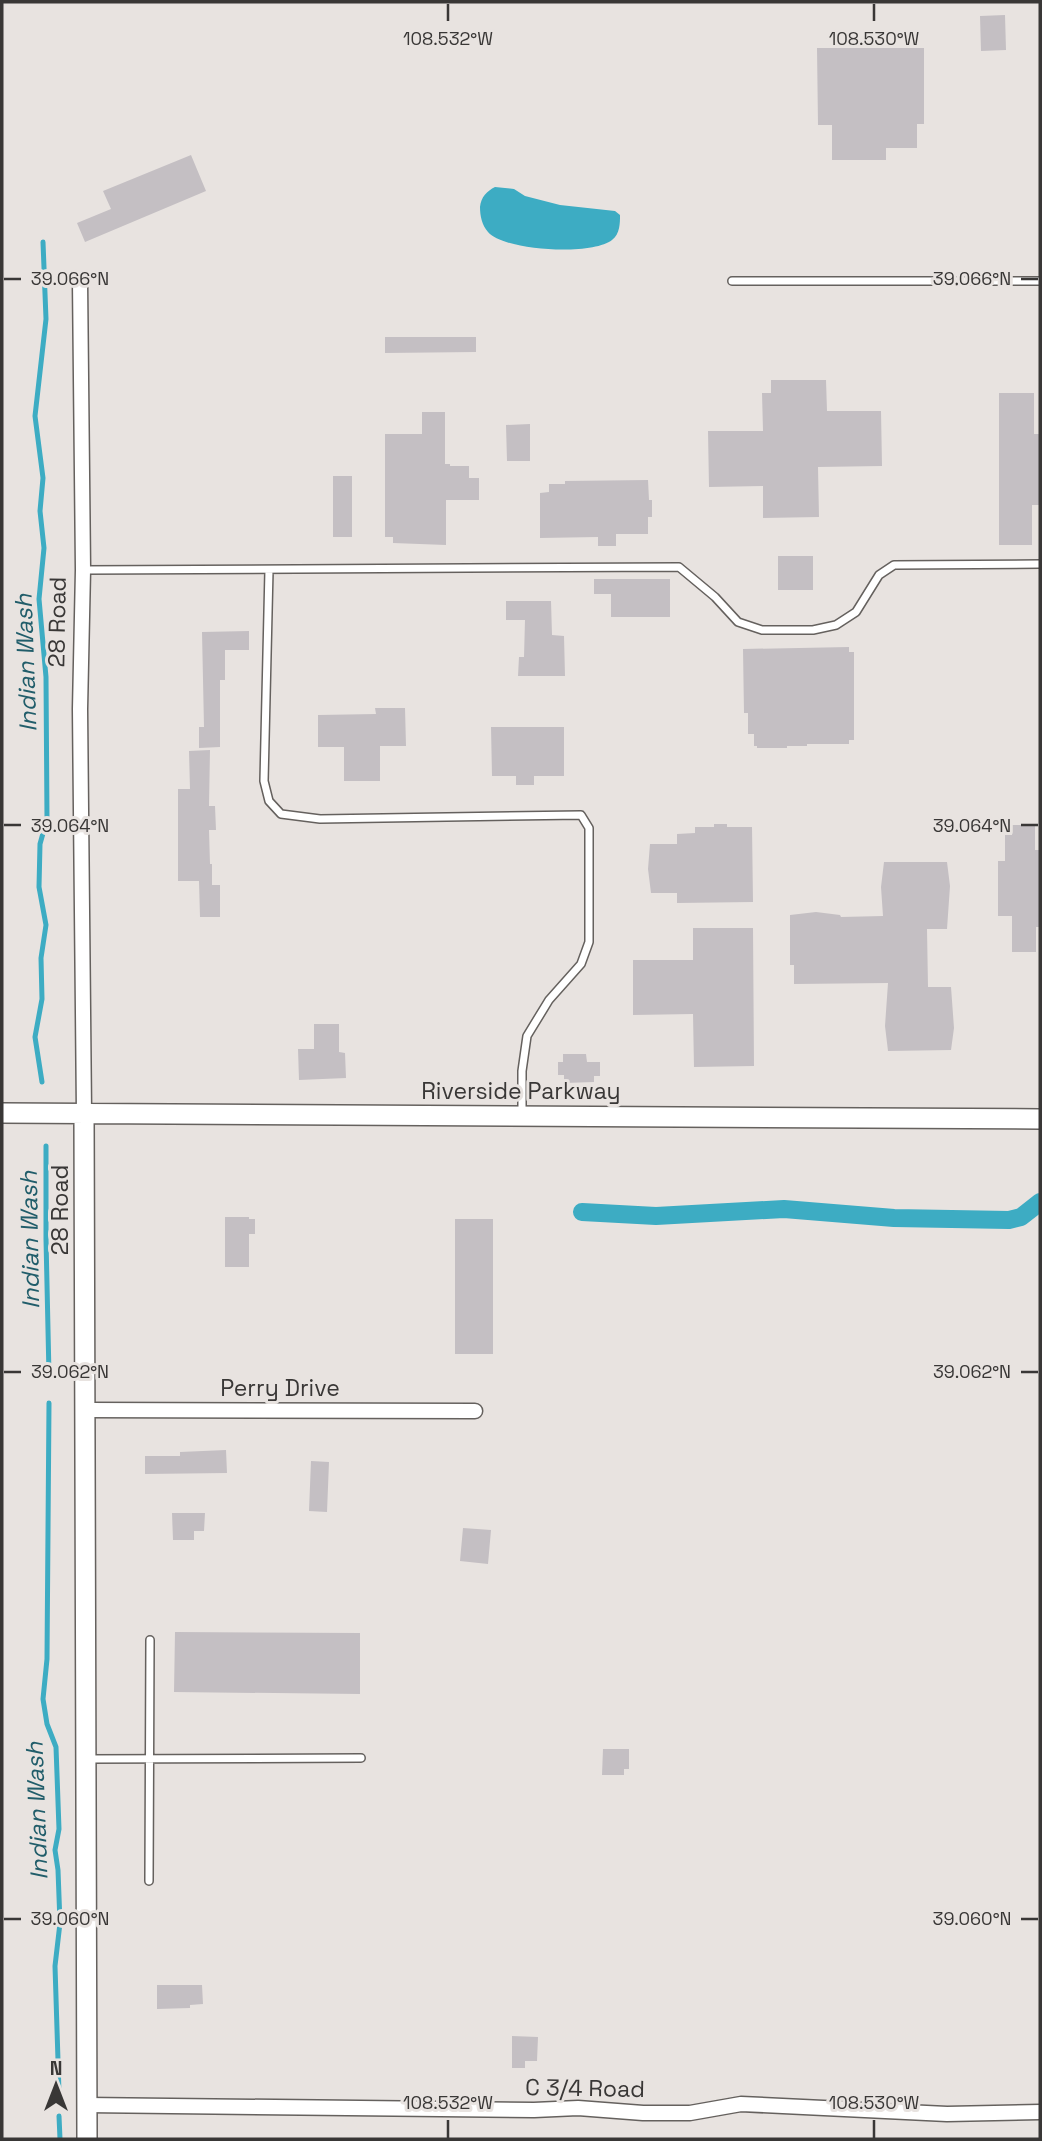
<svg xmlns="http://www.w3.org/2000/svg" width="1042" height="2141" font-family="'Space Grotesk',sans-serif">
<rect width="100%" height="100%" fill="#e8e3e0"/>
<!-- water -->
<path fill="#3dacc3" d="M495,187L514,189L525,196L560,205L615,211L620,215C620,223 620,234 612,240C592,256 504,251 488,232C482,225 480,216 480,207C481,197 487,191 495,187Z"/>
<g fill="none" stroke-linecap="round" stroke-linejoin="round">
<!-- stream -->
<path stroke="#3dacc3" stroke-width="5" d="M42,1082L35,1037L42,999L41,958L46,925L39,887L40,844L47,819L46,677L39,599L44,548L40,511L43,478L35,416L46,319L43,242
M46,1146V1239L49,1375
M49,1403L47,1659L43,1699L47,1724L56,1747L59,1829L55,1850L58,1870L60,1923L55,1966L59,2092
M59,2116L60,2139"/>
<!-- canal -->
<path stroke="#3dacc3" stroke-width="18" d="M582,1212L656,1216L784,1209L894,1218L1009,1220L1021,1217L1040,1202"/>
</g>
<!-- building -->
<path fill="#c4bfc3" d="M1005,15L1006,50L981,51L980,16Z
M817,48H924V124H917V148H886V160H832V125H818Z
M191,155L206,191L85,242L77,223L111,209L103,191Z
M385,337H476V352L385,353Z
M771,380H826L827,411H881L882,466L818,467L819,517L763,518V486L709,487L708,431H763L762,393H771Z
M999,393H1034V434H1040V505H1032V545H999Z
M422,412H445V464H450V466H469V478H479V500H446V545L393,543V537H385V434H422Z
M530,424V461H507L506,425Z
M333,476H352V537H333Z
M648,480L649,500H652V517H648V534H616V546H598V537L540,538V493L549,492V484H565V481Z
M778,556H813V590H778Z
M594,579H670V617H611V594H594Z
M506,601H551L552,635L564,636L565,676H518L519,657H524L525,620H506Z
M249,631V650H225V680H220V747L199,748V727H204L202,632Z
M849,647V652H854V740H849V744H807V746H787V748H757V746H754V734H748V713H744L743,649Z
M375,708H405L406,746H380V781H344V747H318V715L376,714Z
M491,727H564V776H534V785H516V776H492Z
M210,750L209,806H215L216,830H209L210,864H212V885H220V917H200L199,881H178V789H190L189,751Z
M714,824H727V827H752L753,902L677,903V893H651L648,869L650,844H677V834L695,833V827H714Z
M1012,825H1035V850H1040V927H1036V952H1012V916H998V861H1005V835H1012Z
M884,862H947L950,886L947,929H927L928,987H951L954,1028L951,1050L888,1051L885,1026L888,983L794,984V965H790V915L816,912L840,915L841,917L883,916L881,887Z
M693,928H753L754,1066L694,1067L693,1014L633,1015V960H693Z
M314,1024H339V1052L345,1053L346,1078L299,1080L298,1049H314Z
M563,1054H586L587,1062H600V1076H594V1082L564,1083V1075H558V1062H563Z
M225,1217H249V1219H255V1234H249V1267H225Z
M455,1219H493V1354H455Z
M226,1450L227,1473L145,1474V1456H180V1452Z
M311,1461L329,1462L327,1512L309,1511Z
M172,1513H205L204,1531H194V1540H173Z
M463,1528L491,1530L488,1564L460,1561Z
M175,1632L360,1633V1694L174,1692Z
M603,1749H629V1769H624V1775H602Z
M157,1985H202L203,2004L190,2005V2008L157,2009Z
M512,2036L538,2037L537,2061H525V2068H512Z"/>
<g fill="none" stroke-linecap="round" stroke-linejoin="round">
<!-- lane casing -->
<g stroke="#65615e" stroke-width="10">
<path id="lane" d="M732,281H1040
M84,570L679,567L715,597L738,622L762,630H813L836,625L856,612L879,575L894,565L1040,564
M269,570L264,781L269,801L281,814L320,819L581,815L589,828V942L581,964L549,1000L527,1036L522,1071V1115
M87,1759L361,1758
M149,1881L150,1640"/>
</g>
<!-- street casing -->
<g stroke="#65615e" stroke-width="17">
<path id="street" d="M80,281L83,570L80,709L84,1113
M86,1410L475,1411
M86,2105L534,2110L578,2108L643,2113H690L741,2104L947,2114L1040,2112"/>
</g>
<!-- secondary casing -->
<g stroke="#65615e" stroke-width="22">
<path id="secondary" d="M2,1113L1040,1119
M84,1113L87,2139"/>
</g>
<!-- lane -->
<use href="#lane" stroke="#fff" stroke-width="7"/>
<!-- street -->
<use href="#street" stroke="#fff" stroke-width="14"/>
<!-- secondary -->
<use href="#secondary" stroke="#fff" stroke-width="19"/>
</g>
<!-- ticks -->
<path fill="none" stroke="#393736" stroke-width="2.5" d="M448,4V21M874,4V21M4,279H21M1021,279H1038M4,825H21M1021,825H1038M4,1372H21M1021,1372H1038M4,1919H21M1021,1919H1038M448,2120V2138M874,2120V2138"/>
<g text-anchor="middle" stroke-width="6" stroke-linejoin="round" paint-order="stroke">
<!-- street labels -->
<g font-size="23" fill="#393736" stroke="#e8e3e0">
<text transform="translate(57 622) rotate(-89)" y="8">28 Road</text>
<text x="521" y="1099">Riverside Parkway</text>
<text transform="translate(60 1210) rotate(-90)" y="8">28 Road</text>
<text x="280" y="1396">Perry Drive</text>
<text transform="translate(585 2088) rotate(1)" y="8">C 3/4 Road</text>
</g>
<!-- water labels -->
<g font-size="24" font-style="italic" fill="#215d6a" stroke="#e8e3e0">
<text transform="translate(26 663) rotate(-92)" y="8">Indian Wash</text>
<text transform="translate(30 1240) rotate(-91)" y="8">Indian Wash</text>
<text transform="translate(37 1811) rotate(-92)" y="8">Indian Wash</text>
</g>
</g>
<g font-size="18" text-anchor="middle" fill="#393736" stroke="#e8e3e0" stroke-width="6" stroke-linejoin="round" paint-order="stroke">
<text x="448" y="45">108.532°W</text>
<text x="874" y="45">108.530°W</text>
<text x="70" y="285">39.066°N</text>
<text x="972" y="285">39.066°N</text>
<text x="70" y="832">39.064°N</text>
<text x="972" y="832">39.064°N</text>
<text x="70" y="1378">39.062°N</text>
<text x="972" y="1378">39.062°N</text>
<text x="70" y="1925">39.060°N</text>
<text x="972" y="1925">39.060°N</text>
<text x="448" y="2109">108.532°W</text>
<text x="874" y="2109">108.530°W</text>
</g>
<!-- border -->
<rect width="1042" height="2141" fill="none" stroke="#393736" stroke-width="7"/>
<!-- north arrow -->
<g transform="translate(56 2085)" stroke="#e8e3e0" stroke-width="5" paint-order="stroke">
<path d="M0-5L12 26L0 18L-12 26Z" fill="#393736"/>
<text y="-10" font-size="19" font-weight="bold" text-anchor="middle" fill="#393736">N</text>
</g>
</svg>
